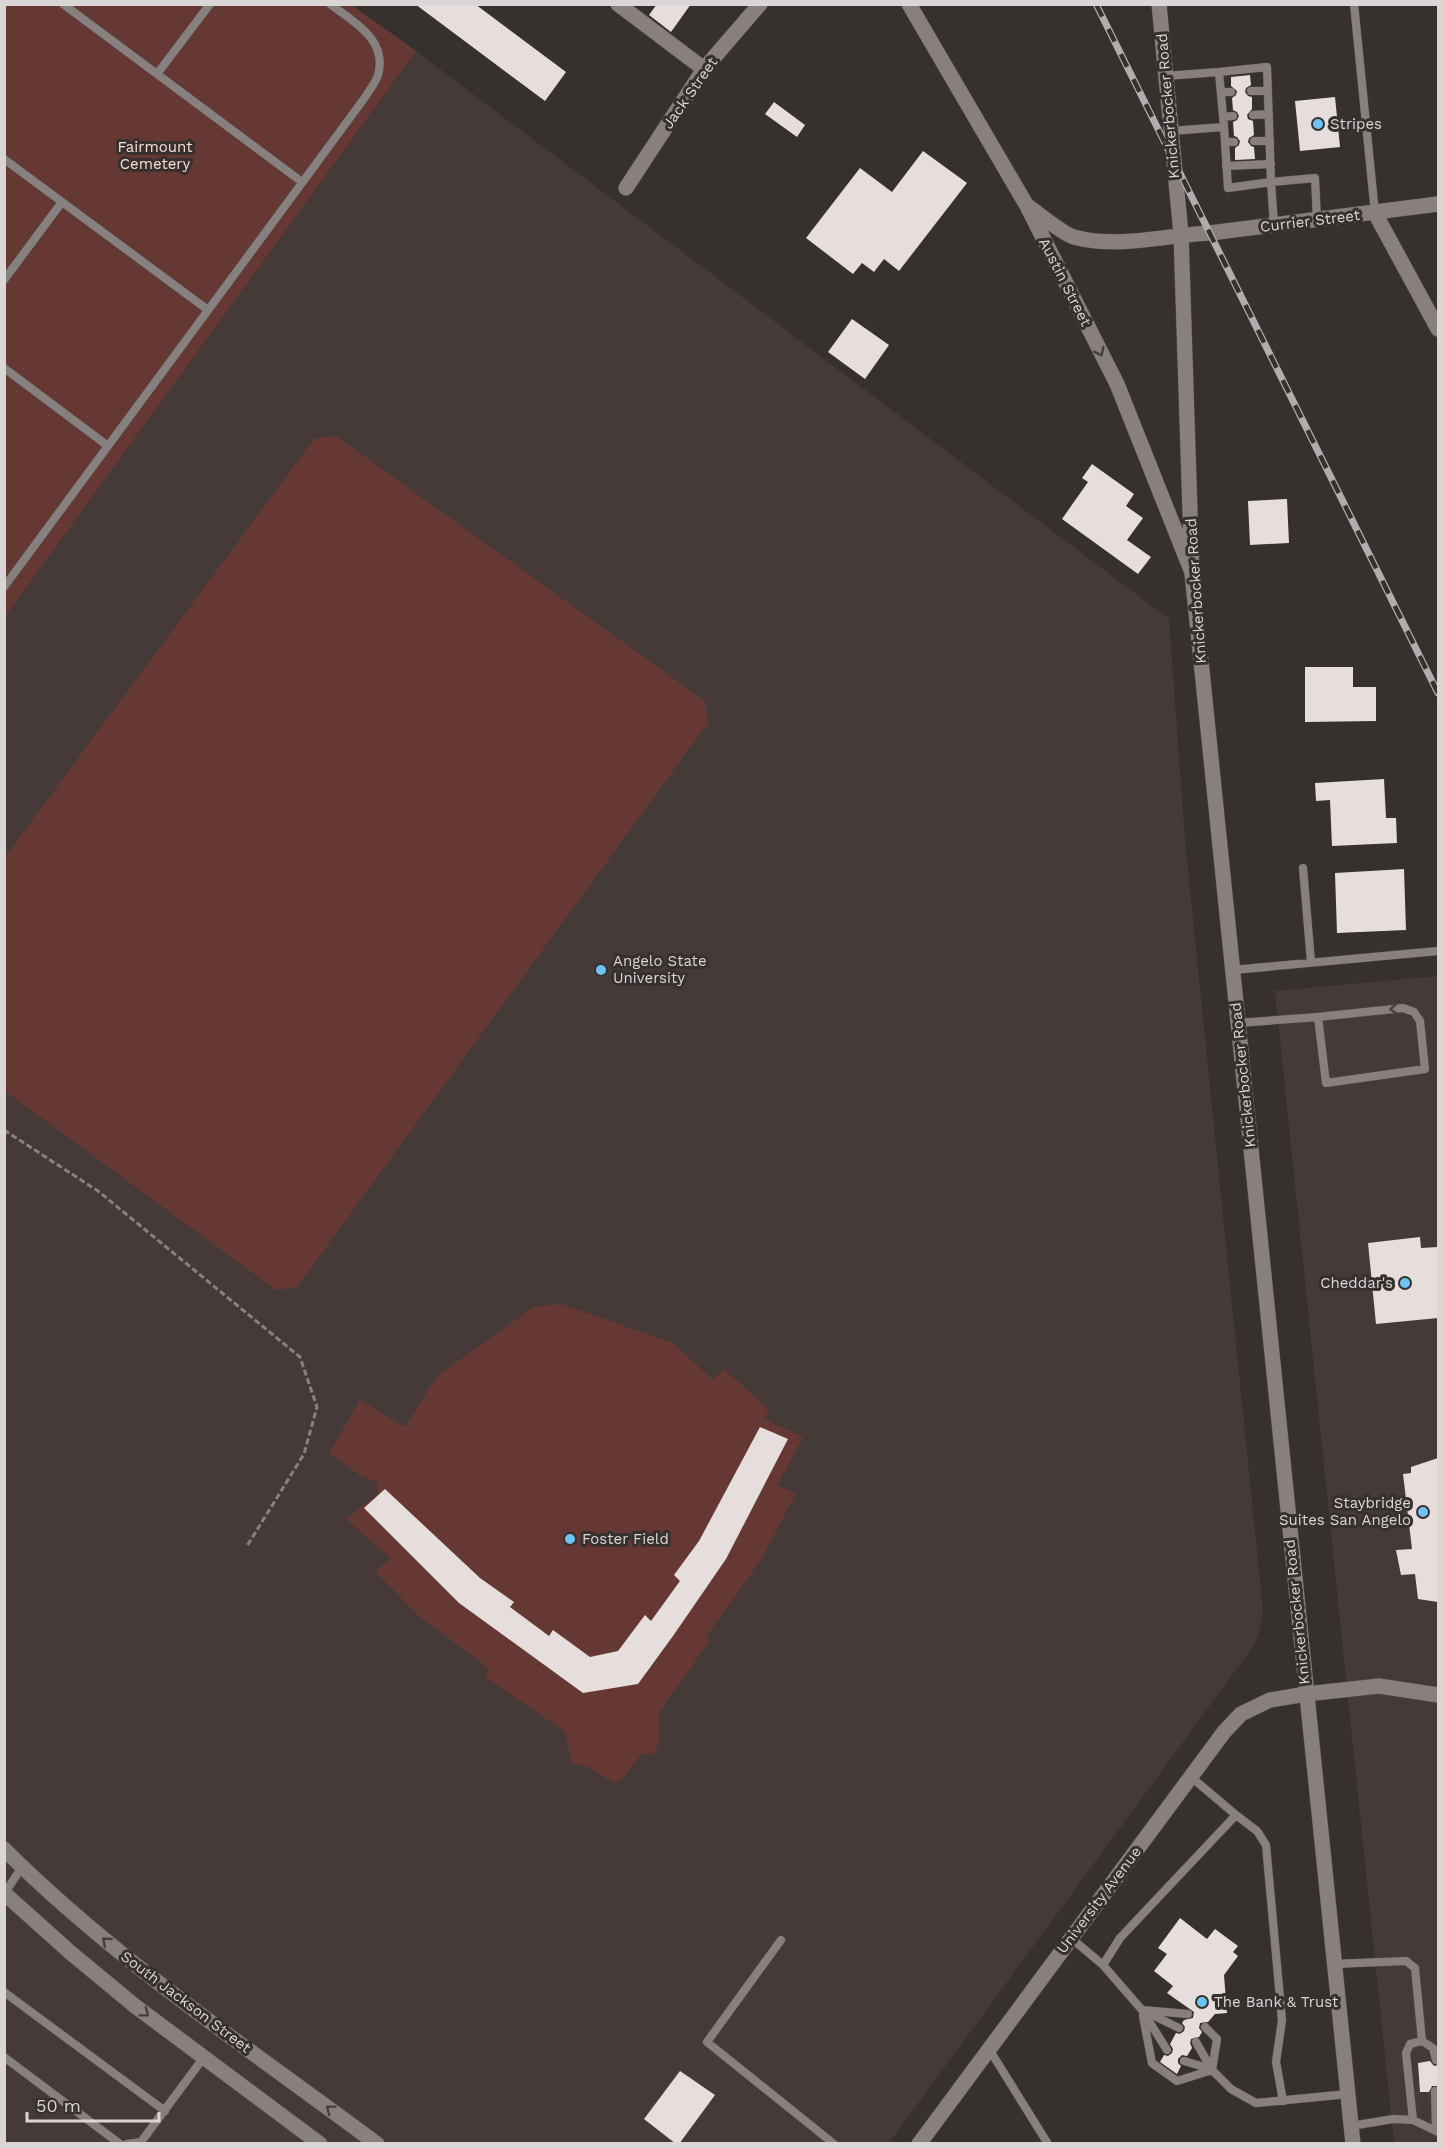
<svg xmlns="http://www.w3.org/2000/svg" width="1443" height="2148" font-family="'Work Sans',sans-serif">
<rect width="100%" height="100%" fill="#36302f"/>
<!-- built -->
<path fill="#463a39" d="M416,51L1169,619L1185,840L1263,1611L1260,1630L1255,1644L889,2143L5,2144V617Z
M1437,976L1438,2143H1394L1275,991Z"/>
<!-- green -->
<path fill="#653833" d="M5,5H352L416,51L5,617Z
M336,436L705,701L708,723L297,1287L276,1290L5,1091V857L314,439Z
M562,1304L673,1343L713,1380L724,1369L769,1410L764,1419L803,1437L777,1485L796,1494L760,1561L706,1637L710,1640L659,1713V1744L652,1754H641L622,1780L614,1783L588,1767L572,1763L564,1731L484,1676L490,1669L420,1617L375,1571L391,1559L346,1519L378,1494L377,1482L361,1476L329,1453L360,1400L405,1427L437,1376L534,1307Z"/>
<!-- building -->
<path fill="#e5dedd" d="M415,4H475L566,72L545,101Z
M657,4H691L671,32L649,15Z
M1250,75L1251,85L1246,88L1245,92L1248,96L1252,97V109L1247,115L1248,119L1253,121L1254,135L1249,138L1248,142L1251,146L1254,147L1255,159L1235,160V148L1239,145L1240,141L1237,137L1234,136L1233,122L1237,120L1239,116L1237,112L1233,110L1232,98L1236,95L1237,91L1231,86V77Z
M1335,97L1340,147L1300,151L1295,101Z
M774,102L805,125L797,137L765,114Z
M923,151L967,183L899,271L884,259L874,272L862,263L853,274L806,238L860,168L892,192Z
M852,319L889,345L865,379L828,352Z
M1092,464L1134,494L1126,506L1143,518L1127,540L1151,557L1138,574L1062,519L1088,482L1082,478Z
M1287,499L1289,543L1250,545L1248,501Z
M1305,667H1353V687H1376V721L1305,722Z
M1384,779L1386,818H1396L1397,843L1332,846L1330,800L1316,801L1315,783Z
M1404,869L1406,930L1337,933L1335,873Z
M1420,1237L1421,1248L1438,1247V1318L1376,1324L1368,1243Z
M760,1427L788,1439L726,1559L673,1636L638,1684L583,1693L459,1603L364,1508L385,1489L480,1578L514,1602L510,1607L549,1636L553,1630L590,1657L618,1651L645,1615L651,1621L680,1581L674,1575L699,1541Z
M1438,1458V1602L1418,1599L1415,1574L1401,1575L1396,1550L1412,1549L1403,1474L1411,1473V1467Z
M1180,1918L1207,1939L1215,1929L1238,1946L1233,1952L1238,1956L1224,1975L1227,2013L1215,2014L1208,2022L1200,2023L1199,2028L1202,2032L1199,2037L1191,2039L1190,2043L1192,2048L1187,2056L1182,2055L1178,2059V2063L1181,2066L1177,2074L1160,2062L1164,2055L1168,2056L1172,2053L1173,2049L1170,2044L1176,2033L1180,2034L1184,2031L1185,2027L1182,2023L1184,2020L1193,2018L1194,2012L1167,1993L1173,1986L1154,1971L1167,1954L1158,1948Z
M1430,2061L1434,2066L1438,2065V2086H1432L1429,2092H1420L1418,2063Z
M680,2071L715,2095L679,2144H676L644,2119Z"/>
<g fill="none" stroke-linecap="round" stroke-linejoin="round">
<!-- service casing -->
<g stroke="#524d4d" stroke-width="9">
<path id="service" d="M63,4L302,182
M1354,4L1375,213
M1219,72L1267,67L1271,182L1315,178L1317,220
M157,74L210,4
M1165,76L1219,72L1224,127L1170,131
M1251,91H1268
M1221,92H1231
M1253,115L1269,114
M1223,117L1233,116
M1224,127L1228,188L1271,182L1274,225
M1254,141H1270
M1225,142H1234
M4,159L208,310
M1226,166L1271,164
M4,280L62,202
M4,368L108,446
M4,587L366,96C370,89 376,82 378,75C388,40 354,22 330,4
M1303,868L1311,962
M1233,970L1438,951
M1238,1023L1318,1017L1326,1083L1425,1069L1420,1021L1414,1012L1403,1008L1318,1017
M1236,1815L1257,1831L1266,1845L1282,2020L1276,2062L1283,2101
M4,1894L22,1867
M1071,1938L1103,1965L1142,2010L1167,2050
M781,1940L707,2042L834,2144
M1334,1964L1406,1961L1415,1968L1422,2041L1433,2048L1436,2060
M1103,1965L1120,1938L1236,1815L1191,1777
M4,1992L165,2111
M1142,2010L1188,2014
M1146,2012L1179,2028
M1143,2016L1152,2063L1177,2081L1212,2070
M1205,2027L1217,2039L1212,2070
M1196,2042L1212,2070L1231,2089L1256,2103L1348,2094
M989,2049L1048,2144
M4,2057L120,2144
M1184,2061L1211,2069
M1435,2091L1436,2131
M1413,2120L1406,2053L1410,2044L1422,2041
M1351,2126L1393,2119L1413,2120L1438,2132
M127,2144L141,2142L204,2057"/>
</g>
<!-- minor casing -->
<g stroke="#524d4d" stroke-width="16">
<path id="minor" d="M618,4L704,69
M626,188L704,69L760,4
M1306,1694L1379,1686L1438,1695"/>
</g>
<!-- tertiary casing -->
<g stroke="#524d4d" stroke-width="16">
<path id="tertiary" d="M909,4L1027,206L1117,384L1191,570
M1028,206C1039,214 1063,234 1074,237C1116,249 1167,235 1210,233L1438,204
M1375,213L1438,329
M4,1849C115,1960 251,2050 377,2144
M4,1893L71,1953L135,2006L320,2144
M919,2144L1224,1732L1241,1714L1270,1700L1306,1694"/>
</g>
<!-- secondary casing -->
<g stroke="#524d4d" stroke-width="16">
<path id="secondary" d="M1159,4L1181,234L1192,573L1353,2144"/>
</g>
<!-- path -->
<path stroke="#878281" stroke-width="3" stroke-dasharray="6 3" stroke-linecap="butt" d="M4,1130L98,1191L300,1357L317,1407L304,1454L247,1546"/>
<!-- service -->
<use href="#service" stroke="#87807f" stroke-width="8"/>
<!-- minor -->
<use href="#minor" stroke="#87807f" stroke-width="15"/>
<!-- tertiary -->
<use href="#tertiary" stroke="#87807f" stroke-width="15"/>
<!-- secondary -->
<use href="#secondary" stroke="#87807f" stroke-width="15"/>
<!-- rail casing -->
<g stroke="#b1adad" stroke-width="7">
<path id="rail" d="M1096,4L1438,693"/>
</g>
<!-- rail -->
<use href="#rail" stroke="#36302f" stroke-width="4.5" stroke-dasharray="14" stroke-linecap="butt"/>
</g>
<!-- one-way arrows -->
<defs><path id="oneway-chevron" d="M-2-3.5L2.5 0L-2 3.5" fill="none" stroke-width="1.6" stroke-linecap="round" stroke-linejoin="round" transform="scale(1.5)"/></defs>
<g stroke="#46403f">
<use href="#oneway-chevron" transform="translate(1100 352) rotate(63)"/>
<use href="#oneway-chevron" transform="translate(1394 1009) rotate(176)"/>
<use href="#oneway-chevron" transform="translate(106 1941) rotate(-139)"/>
<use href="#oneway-chevron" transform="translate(145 2013) rotate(37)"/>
<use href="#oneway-chevron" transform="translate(330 2109) rotate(-143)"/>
</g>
<!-- markers -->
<g fill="#6fc2f4" stroke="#36302f" stroke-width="2">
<circle cx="1318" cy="124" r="6"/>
<circle cx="601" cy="970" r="6"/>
<circle cx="1405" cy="1283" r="6"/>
<circle cx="1423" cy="1512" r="6"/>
<circle cx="570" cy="1539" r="6"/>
<circle cx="1202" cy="2002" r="6"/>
</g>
<g text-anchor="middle" stroke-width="6" stroke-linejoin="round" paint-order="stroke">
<!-- street labels -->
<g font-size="15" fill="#dad6d6" stroke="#36302f">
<text transform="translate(690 93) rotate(-55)" y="5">Jack Street</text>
<text transform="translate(1168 106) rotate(-95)" y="5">Knickerbocker Road</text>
<text transform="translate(1310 221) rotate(-7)" y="5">Currier Street</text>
<text transform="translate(1065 282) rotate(63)" y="5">Austin Street</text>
<text transform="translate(1196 591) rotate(-94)" y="5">Knickerbocker Road</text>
<text transform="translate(1243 1075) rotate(-96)" y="5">Knickerbocker Road</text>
<text transform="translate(1297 1612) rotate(-96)" y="5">Knickerbocker Road</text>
<text transform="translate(1099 1900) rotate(-53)" y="5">University Avenue</text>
<text transform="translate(186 2002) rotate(37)" y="5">South Jackson Street</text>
</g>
<!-- poi labels -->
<g font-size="15" fill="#dad6d6" stroke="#36302f" text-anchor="start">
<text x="1330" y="129">Stripes</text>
<text x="613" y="966">Angelo State<tspan x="613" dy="17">University</tspan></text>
<text x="1393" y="1288" text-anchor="end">Cheddar's</text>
<text x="1411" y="1508" text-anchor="end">Staybridge<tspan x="1411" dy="17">Suites San Angelo</tspan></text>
<text x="582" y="1544">Foster Field</text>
<text x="1214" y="2007">The Bank &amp; Trust</text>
</g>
<!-- park labels -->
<g font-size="15" fill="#fcdad6" stroke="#36302f">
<text x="155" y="152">Fairmount<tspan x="155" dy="17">Cemetery</tspan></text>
</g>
</g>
<!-- border -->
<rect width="1443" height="2148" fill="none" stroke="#dad6d6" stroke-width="12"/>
<!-- scale -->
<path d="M27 2112v9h132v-9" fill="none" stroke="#dad6d6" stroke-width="3"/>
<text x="36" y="2112" font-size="18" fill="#dad6d6" stroke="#36302f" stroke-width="4.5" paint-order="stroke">50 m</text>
</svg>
